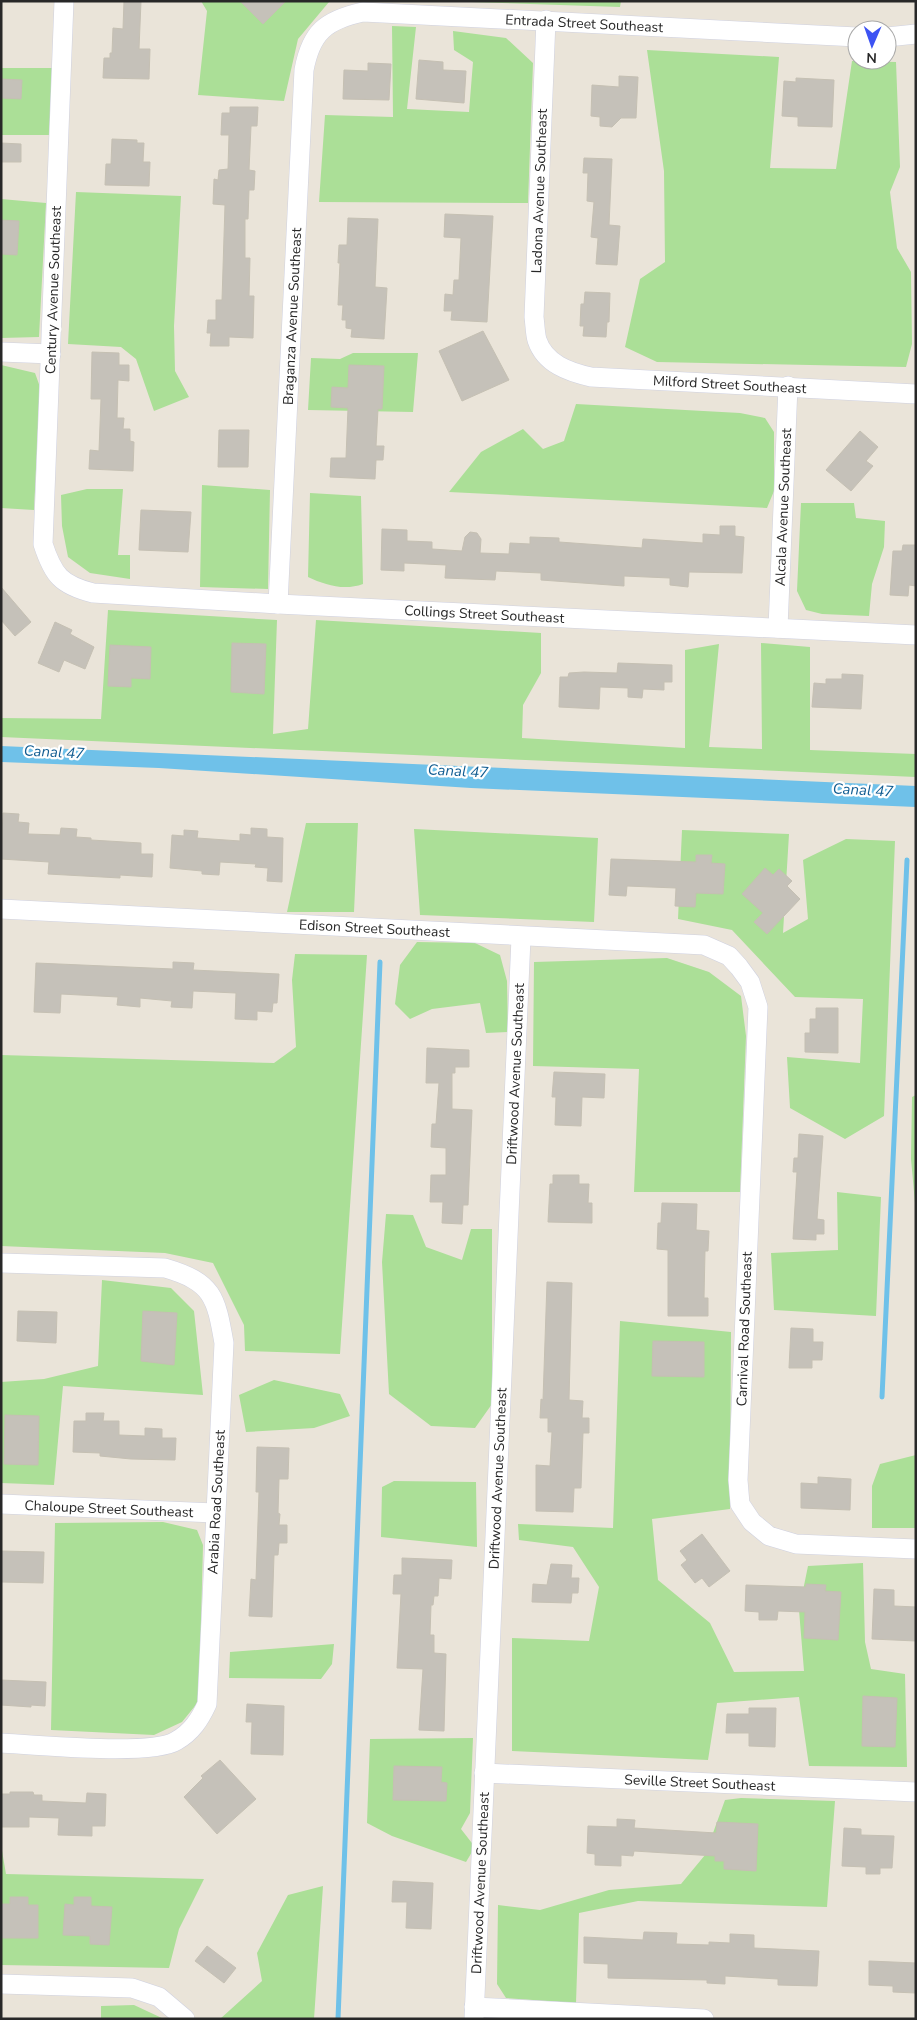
<svg xmlns="http://www.w3.org/2000/svg" width="917" height="2020" font-family="'Nunito Sans',sans-serif">
<rect width="100%" height="100%" fill="#eae4d9"/>
<!-- green -->
<path fill="#abdf97" d="M201,1H334L329,2L298,39L284,101L198,95L207,11Z
M440,1H621L620,7Z
M392,26L416,27L407,109L469,112L473,62L454,50L453,31L506,38L533,63L528,203L319,202L325,115L393,117Z
M647,50L779,57L770,168L836,169L852,61L896,62L900,167L890,192L897,248L911,272L912,344L906,367L657,362L625,347L640,279L665,262L664,171Z
M1,68H54L52,135H1Z
M76,192L181,196L174,326L175,371L189,397L154,411L136,359L121,347L68,344Z
M1,199L46,203L39,337L1,338Z
M353,353H418L413,412L308,410L311,358L340,359Z
M1,365L35,373L40,387L34,510L1,508Z
M576,404L740,413L765,418L774,432V491L767,508L449,492L481,452L523,429L543,449L564,441Z
M202,485L270,490L268,589L200,587Z
M87,489H123L118,555H130V579L90,573L68,557L62,526L61,495Z
M310,493L361,496L363,584C344,591 325,585 308,577Z
M801,503H854L856,518L885,521L884,547L872,584L869,616L822,614L806,610L797,591Z
M108,610L277,620L273,734L308,729L316,620L541,633V673L523,705L522,738L685,748V650L719,644L709,747L762,749L761,643L810,647V750L916,754V777L1,737V718L101,719Z
M306,823H358L354,912H287Z
M414,829L598,838L594,922L420,915Z
M682,830L789,834L783,933L808,919L803,860L846,839L895,841L884,1116L845,1139L790,1108L787,1057L860,1063L863,999L795,997L732,930L678,919Z
M417,942L475,943L500,955L507,981L508,1032L486,1033L480,1003L432,1009L410,1019L395,1004L400,965Z
M295,954L367,955L340,1354L245,1351L244,1325L213,1263L165,1253L1,1246V1055L274,1063L296,1047L292,980Z
M667,958L709,972L741,996L746,1036L740,1192H634L639,1069L533,1066L534,962Z
M916,1095V1214L911,1159L912,1097Z
M837,1192L881,1197L876,1316L774,1310L771,1253L838,1250Z
M386,1214L413,1215L426,1247L462,1260L471,1229H492V1404L475,1428L431,1426L389,1394L382,1262Z
M102,1280L171,1288L194,1311L203,1395L63,1386L54,1485L1,1483V1382L44,1379L98,1366Z
M620,1321L731,1332L730,1509L652,1519L658,1580L710,1623L734,1672L804,1671L799,1610L808,1566L863,1563L865,1642L871,1669L905,1674L907,1767L809,1766L799,1697L717,1703L708,1760L512,1751V1638L589,1641L599,1587L573,1547L519,1540L518,1524L613,1528Z
M274,1380L340,1394L350,1416L314,1428L246,1432L239,1395Z
M916,1455V1528H872V1486L880,1464Z
M394,1481L476,1482L477,1547L381,1537L382,1487Z
M163,1522L197,1530L203,1545L199,1701L182,1722L154,1735L51,1730L55,1523Z
M334,1644L332,1664L321,1679L229,1678L230,1652Z
M473,1738L470,1813L461,1829L475,1847L466,1862L392,1836L367,1823L370,1739Z
M741,1798L835,1801L827,1907L638,1901L579,1913L576,2003L506,1998L497,1984L498,1905L540,1910L609,1890L681,1884L705,1855L725,1800Z
M1,1845L6,1874L204,1879L179,1929L169,1968L1,1965Z
M323,1886L314,2019H220L262,1981L257,1953L288,1895Z
M134,2005L164,2019H101V2006Z"/>
<!-- water -->
<path fill="#6fc1e9" d="M1,746L916,786V807L471,788L159,768L1,762Z"/>
<g fill="none" stroke-linecap="round" stroke-linejoin="round">
<!-- stream -->
<path stroke="#6fc1e9" stroke-width="5" d="M882,1397L907,860
M338,2019L380,962"/>
</g>
<!-- building -->
<path fill="#c5c1b9" stroke="#c5c0b3" d="M124,1H141L139,49H150L149,79L103,78L104,58H110V53H112L113,28L123,29Z
M240,1H286L263,24Z
M419,60L443,62V70L466,71L464,103L416,99Z
M368,63L391,64L389,100L343,99L344,70L368,71Z
M619,76L638,77L636,118H621L612,127L600,126V117L591,116L592,85L619,87Z
M796,78L834,80L832,127L798,126V117L782,116L784,81L796,82Z
M1,79L22,80L21,99L1,98Z
M230,107H258L257,126H251L249,170L255,171L254,190H249L248,219H245V258H250L249,296H254L253,338L229,337V346H210L211,333H207L208,320H216V300H222L225,205L213,204L214,179L218,180L219,170L228,169L229,135H221L222,113H230Z
M112,139L137,140V143H144L143,162H150L149,186L105,185L106,164H111Z
M1,143L21,144V162H1Z
M584,158L612,159L609,225L620,226L617,265L596,264L598,238L591,237L594,202L587,201L588,173H583Z
M445,214L493,216L487,322L451,320L452,311H444L445,294L453,295L454,280H459L461,238L444,237Z
M348,218L378,219L375,287L387,288L384,339L351,337L352,329L346,328V320H342L343,305H338L340,263H338L339,245H347Z
M1,220L19,221L17,255L1,254Z
M585,292L610,293L609,322H607L606,337L583,336L584,326H580L581,304H584Z
M483,331L509,380L462,401L439,351Z
M92,352L119,353V365H129V381L118,380L117,418H124L123,429H130V441L134,442L133,471L89,469L90,450L99,451L101,399H91Z
M349,365L384,366L382,409H378L376,446H384L383,460H376L375,479L330,477L331,458H346L348,408L331,407L332,387L348,388Z
M219,430H249L248,467H218Z
M860,431L878,447L866,461L873,466L851,491L826,470Z
M141,510L191,512L188,552L139,550Z
M720,526H735V536L744,537L742,573L689,572L688,587L670,585V578L624,576V586L541,580V573L496,571L495,580L445,578L446,565L404,563V571L381,570L382,529L407,530V541L432,542V549L462,551L465,537L470,532L477,533L481,539L480,553L509,554L510,543L530,544V537L559,538V542L642,548L643,539L703,543V534L720,535Z
M903,545H916V586L909,585L908,596L890,595L893,551H902Z
M1,587L31,622L15,636L1,620Z
M55,622L72,630L70,634L94,647L85,669L64,660L59,672L38,663Z
M232,643L266,644L264,694L231,692Z
M110,645L151,647L150,679L131,678V687L108,686Z
M618,663L672,665V682H664V690L643,689L642,698L628,697V688L600,687L599,709L559,707L560,677H568L569,673L584,672L617,673Z
M842,674L863,675L861,709L812,707L814,683L826,684V679H842Z
M3,813L19,814L18,822L29,823L28,834L60,835L61,828L77,829L76,837L91,838V840L141,843V854H153L152,877L120,875V878L48,874L49,862L1,859Z
M251,828L267,829V837L283,838L282,882L267,881L268,868L255,867L256,864L220,862L219,875L202,874V871L170,868L172,835L184,836V830L198,831L197,838L240,841V834L251,835Z
M696,855H712L711,863L725,864L723,894L696,893L695,907L675,906L676,888L627,886L626,896L609,895L611,859L696,862Z
M765,868L773,875L779,869L792,881L787,886L800,899L767,934L754,922L763,913L742,894Z
M173,962L194,963L193,970L279,974L277,1003H273L272,1012L257,1011V1020L235,1019L236,993L193,991L192,1008L171,1007L172,1001L140,998V1007L117,1005L118,997L61,994L60,1013L34,1012L36,963L173,969Z
M816,1008H838V1053L805,1052V1033H810V1019H816Z
M427,1048L469,1050V1067H455V1073H452V1109L472,1110L468,1205H463L462,1224L442,1223L443,1202H430L431,1175H446V1148L431,1147L432,1124H436L439,1083H426Z
M554,1072L605,1074L604,1098L582,1097L581,1126L555,1125L556,1097H552Z
M799,1134L823,1136L817,1219L824,1220V1234H816V1240L793,1239L797,1172H793L794,1158H798Z
M553,1175H579V1184H589L588,1203H592V1223L548,1222L550,1184H553Z
M662,1203L697,1204L696,1230L709,1231L708,1251H705L704,1298H708V1316H668V1250L657,1249L658,1223H661Z
M547,1282L572,1283L569,1400L583,1401L582,1418H589V1433H583L581,1488H574L573,1512L536,1511V1465L550,1466L552,1432H548V1418H540L541,1399L543,1400Z
M18,1311L57,1312L56,1343L17,1341Z
M143,1311L177,1313L174,1365L141,1361Z
M791,1328L813,1329V1342H823L822,1360H812V1368H789Z
M653,1341L704,1342V1377L652,1376Z
M86,1413H104L103,1421H119V1435L145,1436V1428L162,1429V1438H176L175,1460L131,1459L100,1456V1453L73,1452L74,1421H86Z
M5,1415L39,1416L38,1465L4,1464Z
M257,1447L289,1448L288,1479H279L278,1513L280,1514L279,1525H287V1543H279L278,1555H274L272,1617L249,1616L251,1579L256,1580L259,1492H256Z
M818,1477L851,1479L850,1510L801,1508V1483L818,1484Z
M702,1534L730,1571L709,1587L702,1578L695,1583L681,1565L687,1560L680,1551Z
M1,1551L44,1552L43,1583L1,1582Z
M402,1558L452,1560L451,1579L439,1578L438,1596H434L433,1605H431L430,1635H434V1653L446,1654L444,1731L419,1730L423,1669L397,1668L401,1594H393L394,1575H402Z
M551,1564L572,1565L571,1578H579L578,1593H572L571,1603L532,1602L533,1584L547,1585Z
M806,1584L826,1585L825,1591L841,1592L838,1640L804,1638L805,1612L778,1611L777,1620H759V1612L745,1611L746,1585L806,1587Z
M874,1589L894,1590V1606L916,1607V1641L872,1639Z
M1,1680L46,1682L45,1706L31,1705V1707L1,1705Z
M863,1696L897,1698L895,1747L862,1746Z
M247,1704L284,1706L283,1755L251,1754L252,1722H246Z
M749,1708H776L775,1747L749,1746V1733H726L727,1714H749Z
M220,1760L256,1799L217,1834L184,1797L203,1778L201,1776Z
M394,1766L442,1767L441,1782L447,1783L446,1801L393,1800Z
M10,1792H33L34,1795H42V1801L86,1803L87,1793L106,1794L105,1826H92V1836L58,1835L59,1818L29,1817V1827H1V1794H10Z
M617,1819L635,1820L634,1828L716,1833L717,1822L758,1824L756,1871L724,1869V1861H715V1856L634,1851L633,1856L621,1855V1866L595,1865V1854L587,1853L588,1826L617,1827Z
M844,1828L861,1829V1835L894,1836L892,1868H880V1874H866V1867L842,1866Z
M393,1881L433,1883L431,1929L406,1928L407,1902H392Z
M10,1897H28V1905H38V1938H1V1904H10Z
M74,1897H91V1906L112,1907L109,1945L90,1944V1936L63,1935L65,1904L74,1905Z
M644,1932L677,1933L676,1944L709,1945V1942L730,1943V1934L754,1935V1948L819,1951L817,1986L778,1985V1979L725,1976V1984L707,1983V1980L608,1978V1964L584,1963V1937L643,1940Z
M207,1946L236,1968L224,1983L195,1961Z
M869,1961L916,1963V1993L893,1992V1986L869,1985Z"/>
<g fill="none" stroke-linecap="round" stroke-linejoin="round">
<!-- minor casing -->
<g stroke="#cfd1e0" stroke-width="20">
<g id="minor">
<path id="s1" d="M64,1L43,544C53,575 61,585 93,593L278,604L916,635"/>
<path id="s2" d="M546,20L534,317C535,324 535,333 537,340C545,364 569,372 591,377L916,394"/>
<path d="M887,37L916,34"/>
<path d="M1,352L51,354"/>
<path id="s3" d="M278,604L304,70C311,32 326,20 363,12L857,37"/>
<path id="s4" d="M778,628L788,386"/>
<path id="s5" d="M1,909L704,945L729,956L739,967L750,982L758,1007L738,1480L740,1504L752,1522L769,1536L796,1544L916,1549"/>
<path d="M1,1263L165,1268C213,1282 216,1297 224,1343L207,1704C200,1719 192,1732 176,1741C152,1756 36,1745 1,1743"/>
<path id="s6" d="M1,1504L215,1513"/>
<path id="s7" d="M484,1773L916,1792"/>
<path d="M1,1984L132,1988L159,1997L185,2019"/>
<path d="M474,2007L704,2019"/>
<path id="s8" d="M474,2019L521,938"/>
</g>
</g>
<!-- minor -->
<use href="#minor" stroke="#fff" stroke-width="19"/>
</g>
<g text-anchor="middle" stroke-width="4.5" stroke-linejoin="round" paint-order="stroke">
<!-- street labels -->
<g font-size="14" fill="#282828" stroke="#fff">
<text dy="5" stroke="none"><textPath href="#s3" startOffset="846">Entrada Street Southeast</textPath></text>
<text transform="translate(539 191) rotate(-88)" y="5">Ladona Avenue Southeast</text>
<text transform="translate(53 290) rotate(-88)" y="5">Century Avenue Southeast</text>
<text dy="5" stroke="none"><textPath href="#s3" startOffset="288">Braganza Avenue Southeast</textPath></text>
<text dy="5" stroke="none"><textPath href="#s2" startOffset="528">Milford Street Southeast</textPath></text>
<text dy="5" stroke="none"><textPath href="#s4" startOffset="121">Alcala Avenue Southeast</textPath></text>
<text dy="5" stroke="none"><textPath href="#s1" startOffset="1010">Collings Street Southeast</textPath></text>
<text dy="5" stroke="none"><textPath href="#s5" startOffset="374">Edison Street Southeast</textPath></text>
<text dy="5" stroke="none"><textPath href="#s8" startOffset="946">Driftwood Avenue Southeast</textPath></text>
<text transform="translate(744 1329) rotate(-88)" y="5">Carnival Road Southeast</text>
<text dy="5" stroke="none"><textPath href="#s8" startOffset="541">Driftwood Avenue Southeast</textPath></text>
<text transform="translate(216 1502) rotate(-87)" y="5">Arabia Road Southeast</text>
<text dy="5" stroke="none"><textPath href="#s6" startOffset="108">Chaloupe Street Southeast</textPath></text>
<text dy="5" stroke="none"><textPath href="#s7" startOffset="216">Seville Street Southeast</textPath></text>
<text dy="5" stroke="none"><textPath href="#s8" startOffset="136">Driftwood Avenue Southeast</textPath></text>
</g>
<!-- water labels -->
<g font-size="15" font-style="italic" fill="#125d92" stroke="#fff">
<text transform="translate(54 752) rotate(3)" y="5">Canal 47</text>
<text transform="translate(458 771) rotate(3)" y="5">Canal 47</text>
<text transform="translate(863 790) rotate(3)" y="5">Canal 47</text>
</g>
</g>
<!-- border -->
<rect width="917" height="2020" fill="none" stroke="#282828" stroke-width="5"/>
<!-- north arrow -->
<g transform="translate(872 45) rotate(182)"><circle r="24" fill="#ffffff" stroke="#a9a9a9"/>
<path d="M0-4L9 19L0 12L-9 19Z" fill="#3d53f3"/>
<text y="-8" font-size="14" font-weight="bold" text-anchor="middle" fill="#282828">N</text>
</g>
</svg>
